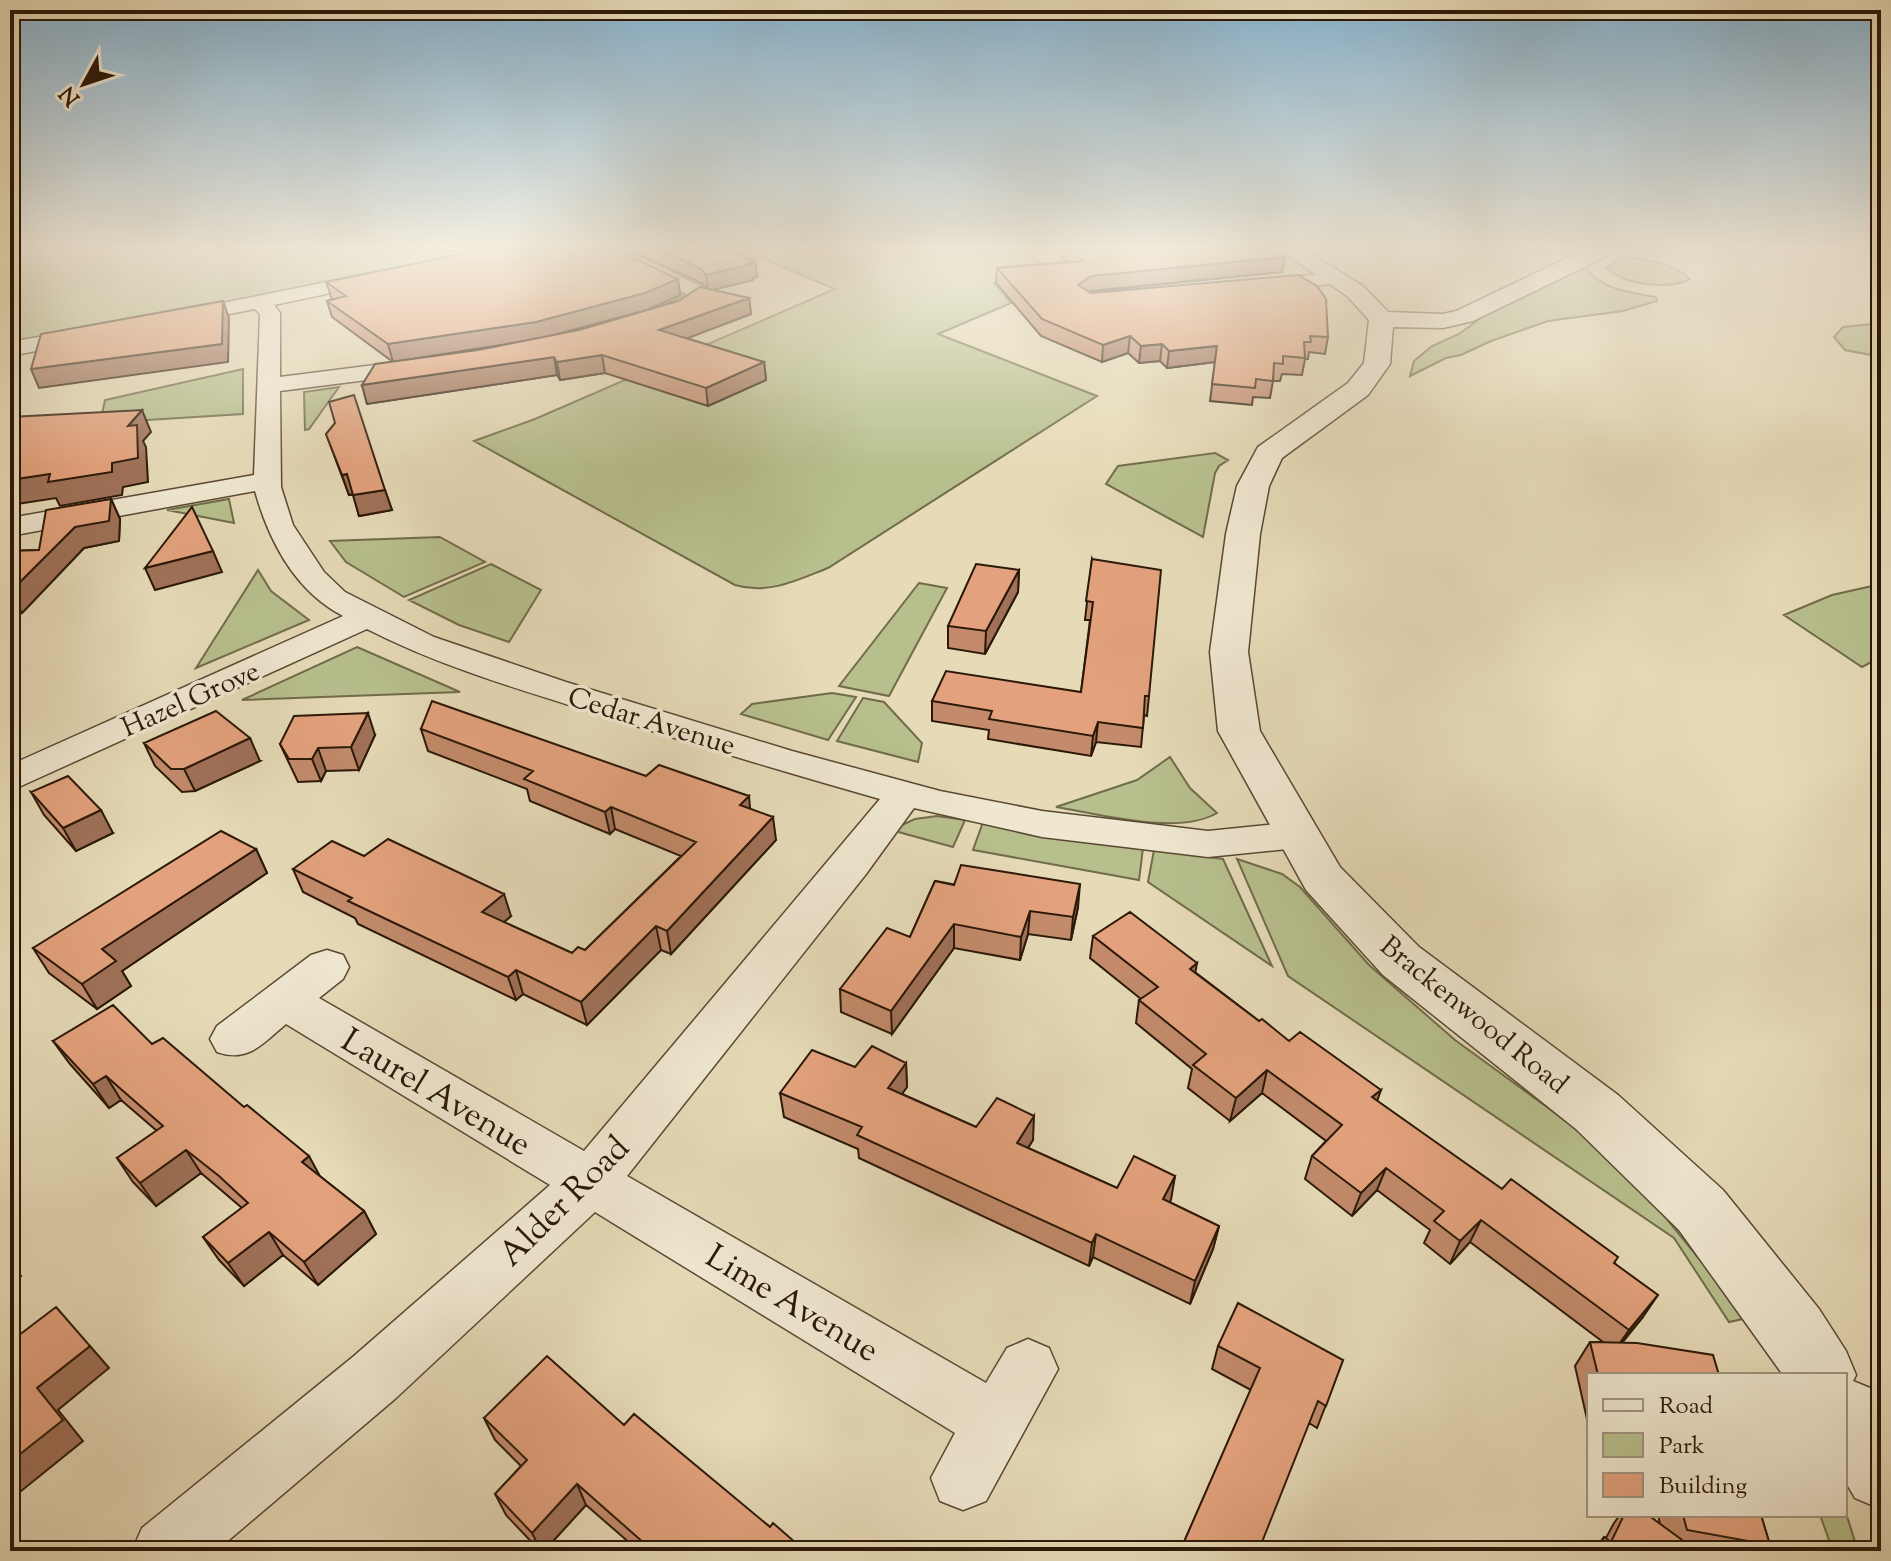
<svg xmlns="http://www.w3.org/2000/svg" width="1891" height="1561" font-family="'Sorts Mill Goudy',serif">
<rect width="100%" height="100%" fill="#e6dab7"/>
<filter id="stains"><feTurbulence type="fractalNoise" baseFrequency=".0025" numOctaves="4"/><feColorMatrix values="0 0 0 0 .2 0 0 0 0 .09 0 0 0 0 .02 0 0 0 .5 -.17"/></filter>
<radialGradient id="worn" r=".72"><stop offset=".6" stop-color="#630" stop-opacity="0"/><stop offset="1" stop-color="#630" stop-opacity=".3"/></radialGradient>
<!-- green -->
<path fill="#b7bf8d" stroke="#716c4a" stroke-width="2" d="M10,250H497L10,346Z
M743,250H1053L1033,256L1055,277L994,283L1011,303L938,334L1097,396L828,568C797,580 768,595 735,585L474,441L535,419L835,289Z
M1625,257C1648,260 1673,263 1690,279C1670,290 1622,285 1606,267Z
M1583,263C1598,290 1628,292 1656,297L1657,301L1623,311L1548,321L1491,341L1461,355L1446,358L1410,376L1414,361L1432,346L1459,334L1497,306Z
M1881,323V357L1845,350L1834,337L1843,327Z
M243,369V414L100,423L105,400Z
M339,387L309,429L305,430L304,392Z
M1215,453L1228,460L1219,466L1215,473L1203,537L1106,484L1118,466Z
M229,499L234,523L167,510Z
M440,537L485,562L404,597L346,562L330,541Z
M491,564L541,590L509,642L459,625L409,600Z
M258,570L271,591L309,620L196,668Z
M919,583L947,588L889,696L839,686Z
M1881,584V657L1862,667L1784,615L1832,595Z
M357,647L460,692L242,700Z
M832,693L856,697L828,740L741,714L752,704Z
M863,698L884,702L922,743L918,762L837,741Z
M1170,757L1190,788L1217,813C1178,836 1100,814 1056,807L1137,780Z
M937,816L965,820L953,847L891,830L915,819Z
M983,822L1143,848L1139,880L973,850Z
M1154,850L1223,859L1272,966L1148,882Z
M1237,859L1282,874L1300,887L1369,965L1455,1040L1592,1140L1632,1176L1747,1318L1729,1322L1674,1238L1288,976Z
M1845,1510L1858,1551H1833L1820,1515H1845Z"/>
<g fill="none" stroke-linecap="round" stroke-linejoin="round">
<!-- minor casing -->
<g stroke="#5a4834" stroke-width="3">
<path id="minor" d="M601,250H624L702,287L707,295C696,310 669,325 650,320L647,316C656,305 674,304 686,294Z
M376,272L383,274L386,278L383,282L274,305L280,313V377L422,359L430,361L433,366L430,371L422,373L280,391L281,487L293,525L324,572L345,592L434,637L566,682L792,751L940,791L1042,811L1208,831L1297,822L1311,826L1317,835L1311,844L1297,848L1208,857L1042,837L914,808L866,874L627,1176L986,1383L1007,1348L1028,1339L1049,1348L1058,1369L986,1501L963,1510L940,1501L931,1478L955,1433L595,1212L396,1398L216,1551H132L142,1528L354,1356L550,1185L286,1024C263,1043 249,1063 217,1052L210,1039L217,1026L311,955L327,950L343,955L349,967L343,979L319,998L584,1151L880,799C784,772 689,743 595,713C518,689 439,666 367,629L10,791V765L343,616C295,591 269,541 255,491L10,536V518L254,475L260,314L255,309L174,325L164,319L174,313Z
M1335,273L1345,279L1342,283L1256,292L1246,286L1256,280Z
M90,328L98,329L101,334L98,339L10,356V342Z"/>
</g>
<!-- tertiary casing -->
<g stroke="#5a4834" stroke-width="3">
<path id="tertiary" d="M1280,250H1305L1363,286L1388,312L1443,314L1456,311L1584,250H1612L1609,255L1473,321L1443,328L1393,327L1390,364L1368,395L1282,458L1269,486L1260,534L1248,652L1260,731L1340,867L1419,947L1618,1095L1723,1190L1819,1309L1846,1351L1856,1375L1853,1381L1870,1388L1881,1405V1509L1855,1498L1845,1481V1375H1783L1679,1230L1576,1129L1383,975L1306,890L1218,731L1210,652L1226,534L1237,486L1258,447L1348,383L1364,363L1369,320L1347,296Z"/>
</g>
<!-- minor -->
<use href="#minor" fill="#efe7d0" fill-rule="evenodd"/>
<!-- tertiary -->
<use href="#tertiary" fill="#efe7d0" fill-rule="evenodd"/>
</g>
<!-- wall -->
<path fill="#c38b6c" stroke="#2b1808" stroke-width="2" d="M630,250H731L755,261L757,277L753,278V280L712,290L749,298L751,314L686,338L764,362L766,380L708,406L605,373L560,380L557,375L367,404L362,385L478,350L501,345L393,362L332,317L327,301L332,299L326,282L678,279L680,295L647,310L563,333L579,330L678,301L706,289L703,284Z
M1063,250H1274L1282,272L1089,292L1328,337L1325,354L1309,352L1308,359H1305L1302,375L1282,374L1280,381H1273L1270,398L1253,397L1252,405L1210,401L1215,362L1167,368L1160,361L1139,363L1128,353L1102,362L1041,336L996,283L997,268L1067,262L1062,258Z
M326,434L385,490L392,510L359,516L353,494L349,495Z
M111,499L120,519L119,541L84,548L22,613L10,614V551L39,550Z
M1092,559L1149,696L1147,716L1144,715L1141,747L1096,742L1091,756L988,739L989,730L932,721V701L1081,692L1090,620H1085Z
M1019,570L1018,592L985,654L948,648V626Z
M421,729L646,776L750,809L776,840L671,954L661,950L587,1025L523,994L516,1000L358,924L355,918L303,892L293,869L364,856L511,916L504,922L572,953L585,950L681,856L615,829L610,834L530,801L527,789L428,751Z
M375,735L359,770L326,771L321,781L298,782L280,744Z
M144,743L260,761L195,791L182,792L155,766Z
M31,792L113,833L76,851L44,815Z
M256,849L267,873L122,971L131,986L97,1009L49,973L33,948Z
M935,881L1078,907L1071,940L1028,934L1020,960L954,948L892,1034L841,1012L840,989L910,937Z
M1093,936L1196,973L1259,1021L1377,1101L1502,1189L1615,1263L1643,1317L1622,1343L1719,1375H1589V1420L1587,1419L1575,1366L1590,1342H1603L1470,1242L1450,1264L1424,1243L1430,1230L1377,1190L1352,1216L1305,1179L1312,1156L1326,1141L1262,1093L1230,1121L1188,1088L1192,1069L1136,1023L1139,1000L1141,999L1090,958Z
M53,1041L152,1044L364,1211L376,1234L318,1285L283,1255L244,1286L219,1260L203,1237L242,1208L201,1173L156,1206L133,1182L117,1158L157,1131L121,1100L109,1108L70,1064Z
M906,1063L907,1087L902,1094L976,1127L1033,1140L1028,1148L1117,1188L1175,1176L1169,1202L1219,1226L1213,1249L1190,1304L1093,1257L1089,1266L859,1158L858,1149L784,1117L780,1093L855,1067Z
M1218,1346L1343,1360L1317,1428L1309,1423L1180,1551L1251,1390L1212,1369Z
M484,1418L624,1425L805,1551H639L586,1505L544,1551H540L506,1515L495,1494L521,1466L495,1440Z
M1620,1515H1648L1660,1524L1658,1515H1761L1770,1545L1764,1551H1593L1604,1537L1606,1538L1614,1523Z"/>
<!-- shaded-wall -->
<path fill="#9f7158" stroke="#2b1808" stroke-width="2" d="M1285,257L1282,272L1090,291L1077,301L1078,285L1091,276Z
M755,261L757,277L753,278V280L708,291L706,275Z
M678,279L680,295L647,310L539,339L393,362L388,344Z
M749,298L751,314L662,348L659,330Z
M223,301L229,318L228,362L39,388L31,369Z
M1130,336L1128,353L1102,362L1103,345Z
M1162,344L1160,361L1139,363L1141,346Z
M1217,346L1215,362L1167,368L1169,351Z
M602,355L605,373L560,380L557,362Z
M554,357L557,375L367,404L362,385Z
M764,362L766,380L708,406L706,388Z
M142,410L151,432L143,441L146,447L148,482L123,487L122,495L60,506L56,498L10,505V480L112,463L128,426Z
M347,474L354,494L349,495L342,475Z
M385,490L392,510L359,516L353,495Z
M111,499L120,519L119,541L84,548L22,613L10,592L75,527Z
M213,551L222,572L155,590L145,568Z
M1019,570L1018,592L985,654L986,631Z
M368,713L375,735L359,770L351,747Z
M1098,722L1096,742L1091,756L1093,736Z
M250,738L260,761L195,791L184,769Z
M318,748L326,771L321,781L312,759Z
M749,796L751,819L740,805Z
M611,807L615,829L610,834L605,812Z
M101,810L113,833L76,851L63,828Z
M773,817L776,840L671,954L667,931Z
M256,849L267,873L122,971L131,986L97,1009L82,984L102,949Z
M1080,884L1078,907L1071,940L1073,917Z
M504,894L511,916L489,935L482,912Z
M1030,911L1028,934L1020,960L1021,937Z
M954,924V948L892,1034L891,1011Z
M656,926L661,950L587,1025L581,1002Z
M1197,963L1193,986L1190,969Z
M516,970L523,994L516,1000L508,977Z
M906,1063L907,1087L889,1112L888,1088Z
M1267,1070L1262,1093L1230,1121L1236,1098Z
M106,1076L121,1100L109,1108L93,1084Z
M1381,1090L1373,1113L1372,1097Z
M1034,1116L1033,1140L1015,1167L1017,1143Z
M186,1150L201,1173L156,1206L140,1183Z
M309,1156L322,1180L302,1162Z
M1386,1168L1377,1190L1352,1216L1361,1193Z
M1175,1176L1171,1200L1159,1223L1163,1199Z
M364,1211L376,1234L318,1285L304,1262Z
M1481,1220L1470,1242L1450,1264L1460,1241Z
M1219,1226L1213,1249L1190,1304L1195,1281Z
M269,1232L283,1255L244,1286L228,1263Z
M1096,1234L1093,1257L1089,1266L1092,1243Z
M10,1264L21,1276L10,1284Z
M1658,1295L1643,1317L1614,1351L1629,1330Z
M90,1346L109,1368L58,1410L83,1441L10,1500V1462L37,1388Z
M577,1484L586,1505L544,1551H541L532,1533Z"/>
<!-- building -->
<path fill="#e3a27d" stroke="#2b1808" stroke-width="2" d="M481,250H617L678,279L645,293L536,322L388,344L327,301L346,296L326,282Z
M661,250H731L755,261L749,263L752,264L706,275L701,269Z
M1071,250H1274L1285,257L1091,276L1078,285L1091,293L1298,275L1317,286L1326,299L1328,337L1310,336L1311,342H1304L1305,358L1283,356V364L1274,363L1273,381L1256,379L1255,388L1212,384L1217,346L1169,351L1162,344L1141,346L1130,336L1103,345L1042,319L997,268L1084,261Z
M700,287L749,298L659,330L764,362L706,388L602,355L557,362L554,357L362,385L375,364L478,350L579,330L678,301Z
M223,301L222,344L31,369L41,334Z
M354,395L385,490L353,495L347,474L342,475L326,434L335,423L329,402Z
M142,410L128,426L137,425L138,458L112,463V472L48,482L50,474L10,480V417Z
M111,499L109,521L75,527L10,592V551L39,550L46,510Z
M192,507L213,551L145,568Z
M1092,559L1161,570L1149,696H1145L1143,728L1098,722L1093,736L989,719L992,711L932,701L946,671L1081,692L1093,602L1086,601Z
M976,564L1019,570L986,631L948,626Z
M432,701L646,776L659,765L749,796L740,805L773,817L667,931L656,926L581,1002L516,970L508,977L348,901L352,898L293,869L332,841L364,856L388,839L504,894L482,912L572,953L578,947L585,950L696,842L611,807L605,812L524,779L533,771L421,729Z
M216,711L250,738L184,769H171L144,743Z
M368,713L351,747L318,748L312,759H289L280,744L294,716Z
M68,776L101,810L63,828L31,792Z
M221,831L256,849L102,949L116,961L82,984L33,948Z
M961,865L1080,884L1073,917L1030,911L1021,937L954,924L891,1011L840,989L887,928L910,937L935,881L954,885Z
M1130,912L1197,963L1190,969L1259,1021L1262,1019L1289,1041L1300,1032L1381,1090L1372,1097L1502,1189L1511,1179L1618,1257L1614,1263L1658,1295L1629,1330L1481,1220L1460,1241L1434,1221L1444,1211L1386,1168L1361,1193L1312,1156L1342,1125L1267,1070L1236,1098L1193,1065L1206,1054L1139,1000L1158,987L1093,936Z
M113,1005L152,1044L163,1038L244,1107L247,1105L309,1156L302,1162L364,1211L304,1262L269,1232L228,1263L203,1237L248,1203L219,1176L186,1150L140,1183L117,1158L163,1126L106,1076L93,1084L53,1041Z
M872,1046L906,1063L888,1088L976,1127L997,1098L1034,1116L1017,1143L1117,1188L1134,1156L1175,1176L1163,1199L1219,1226L1195,1281L1096,1234L1092,1243L857,1135L862,1127L780,1093L812,1050L855,1067Z
M1238,1303L1343,1360L1326,1406L1318,1401L1262,1542L1277,1551H1180L1260,1368L1218,1346Z
M56,1307L90,1346L37,1388L63,1420L10,1462V1342Z
M1590,1342L1637,1343L1713,1355L1719,1375H1598Z
M547,1356L624,1425L634,1414L770,1527L773,1523L805,1551H653L577,1484L532,1533L495,1494L527,1460L484,1418Z
M1624,1515H1648L1689,1545L1686,1551H1598L1604,1537L1611,1542Z
M1683,1515H1761L1770,1545L1687,1530Z"/>
<!-- sky -->
<linearGradient id="sky" x2="0" y2="1"><stop stop-color="#88b6d4"/><stop offset="0.53" stop-color="#f4eedf"/><stop offset="1" stop-color="#f4eedf" stop-opacity="0"/></linearGradient>
<rect width="1891" height="468" fill="url(#sky)"/>
<g text-anchor="middle" stroke-width="7" stroke-linejoin="round" paint-order="stroke">
<!-- street labels -->
<g font-size="28" fill="#2b1808" stroke="#efe7d0">
<text transform="translate(190 698) rotate(-24)" y="10">Hazel Grove</text>
<text transform="translate(652 720) rotate(17)" y="10">Cedar Avenue</text>
<text transform="translate(1475 1014) rotate(39)" y="10">Brackenwood Road</text>
</g>
<!-- near-street labels -->
<g font-size="34" fill="#2b1808" stroke="#efe7d0">
<text transform="translate(437 1091) rotate(31)" y="12">Laurel Avenue</text>
<text transform="translate(563 1200) rotate(-45)" y="12">Alder Road</text>
<text transform="translate(793 1302) rotate(31)" y="12">Lime Avenue</text>
</g>
</g>
<!-- margin -->
<rect width="1891" height="1561" fill="none" stroke="#e6dab7" stroke-width="40"/>
<rect x="12" y="12" width="1867" height="1537" fill="none" stroke="#2b1808" stroke-width="4"/>
<rect x="20" y="20" width="1851" height="1521" fill="none" stroke="#2b1808" stroke-width="2"/>
<!-- legend -->
<rect x="1587" y="1373" width="260" height="144" fill="#efe7d0" stroke="#a19480" stroke-width="2"/>
<rect x="1603" y="1399" width="40" height="12" fill="#efe7d0" stroke="#a19480" stroke-width="2"/>
<text x="1659" y="1413" font-size="24" fill="#2b1808">Road</text>
<rect x="1603" y="1433" width="40" height="24" fill="#b7bf8d" stroke="#a19480" stroke-width="2"/>
<text x="1659" y="1453" font-size="24" fill="#2b1808">Park</text>
<rect x="1603" y="1473" width="40" height="24" fill="#e3a27d" stroke="#a19480" stroke-width="2"/>
<text x="1659" y="1493" font-size="24" fill="#2b1808">Building</text>
<!-- north arrow -->
<g transform="translate(84 84) rotate(230)" stroke="#efe7d0" stroke-width="6" paint-order="stroke">
<path d="M0-6L14 30L0 20L-14 30Z" fill="#2b1808"/>
<text y="-12" font-size="22" font-weight="bold" text-anchor="middle" fill="#2b1808">N</text>
</g>
<rect width="100%" height="100%" filter="url(#stains)"/>
<rect width="100%" height="100%" fill="url(#worn)"/>
</svg>
